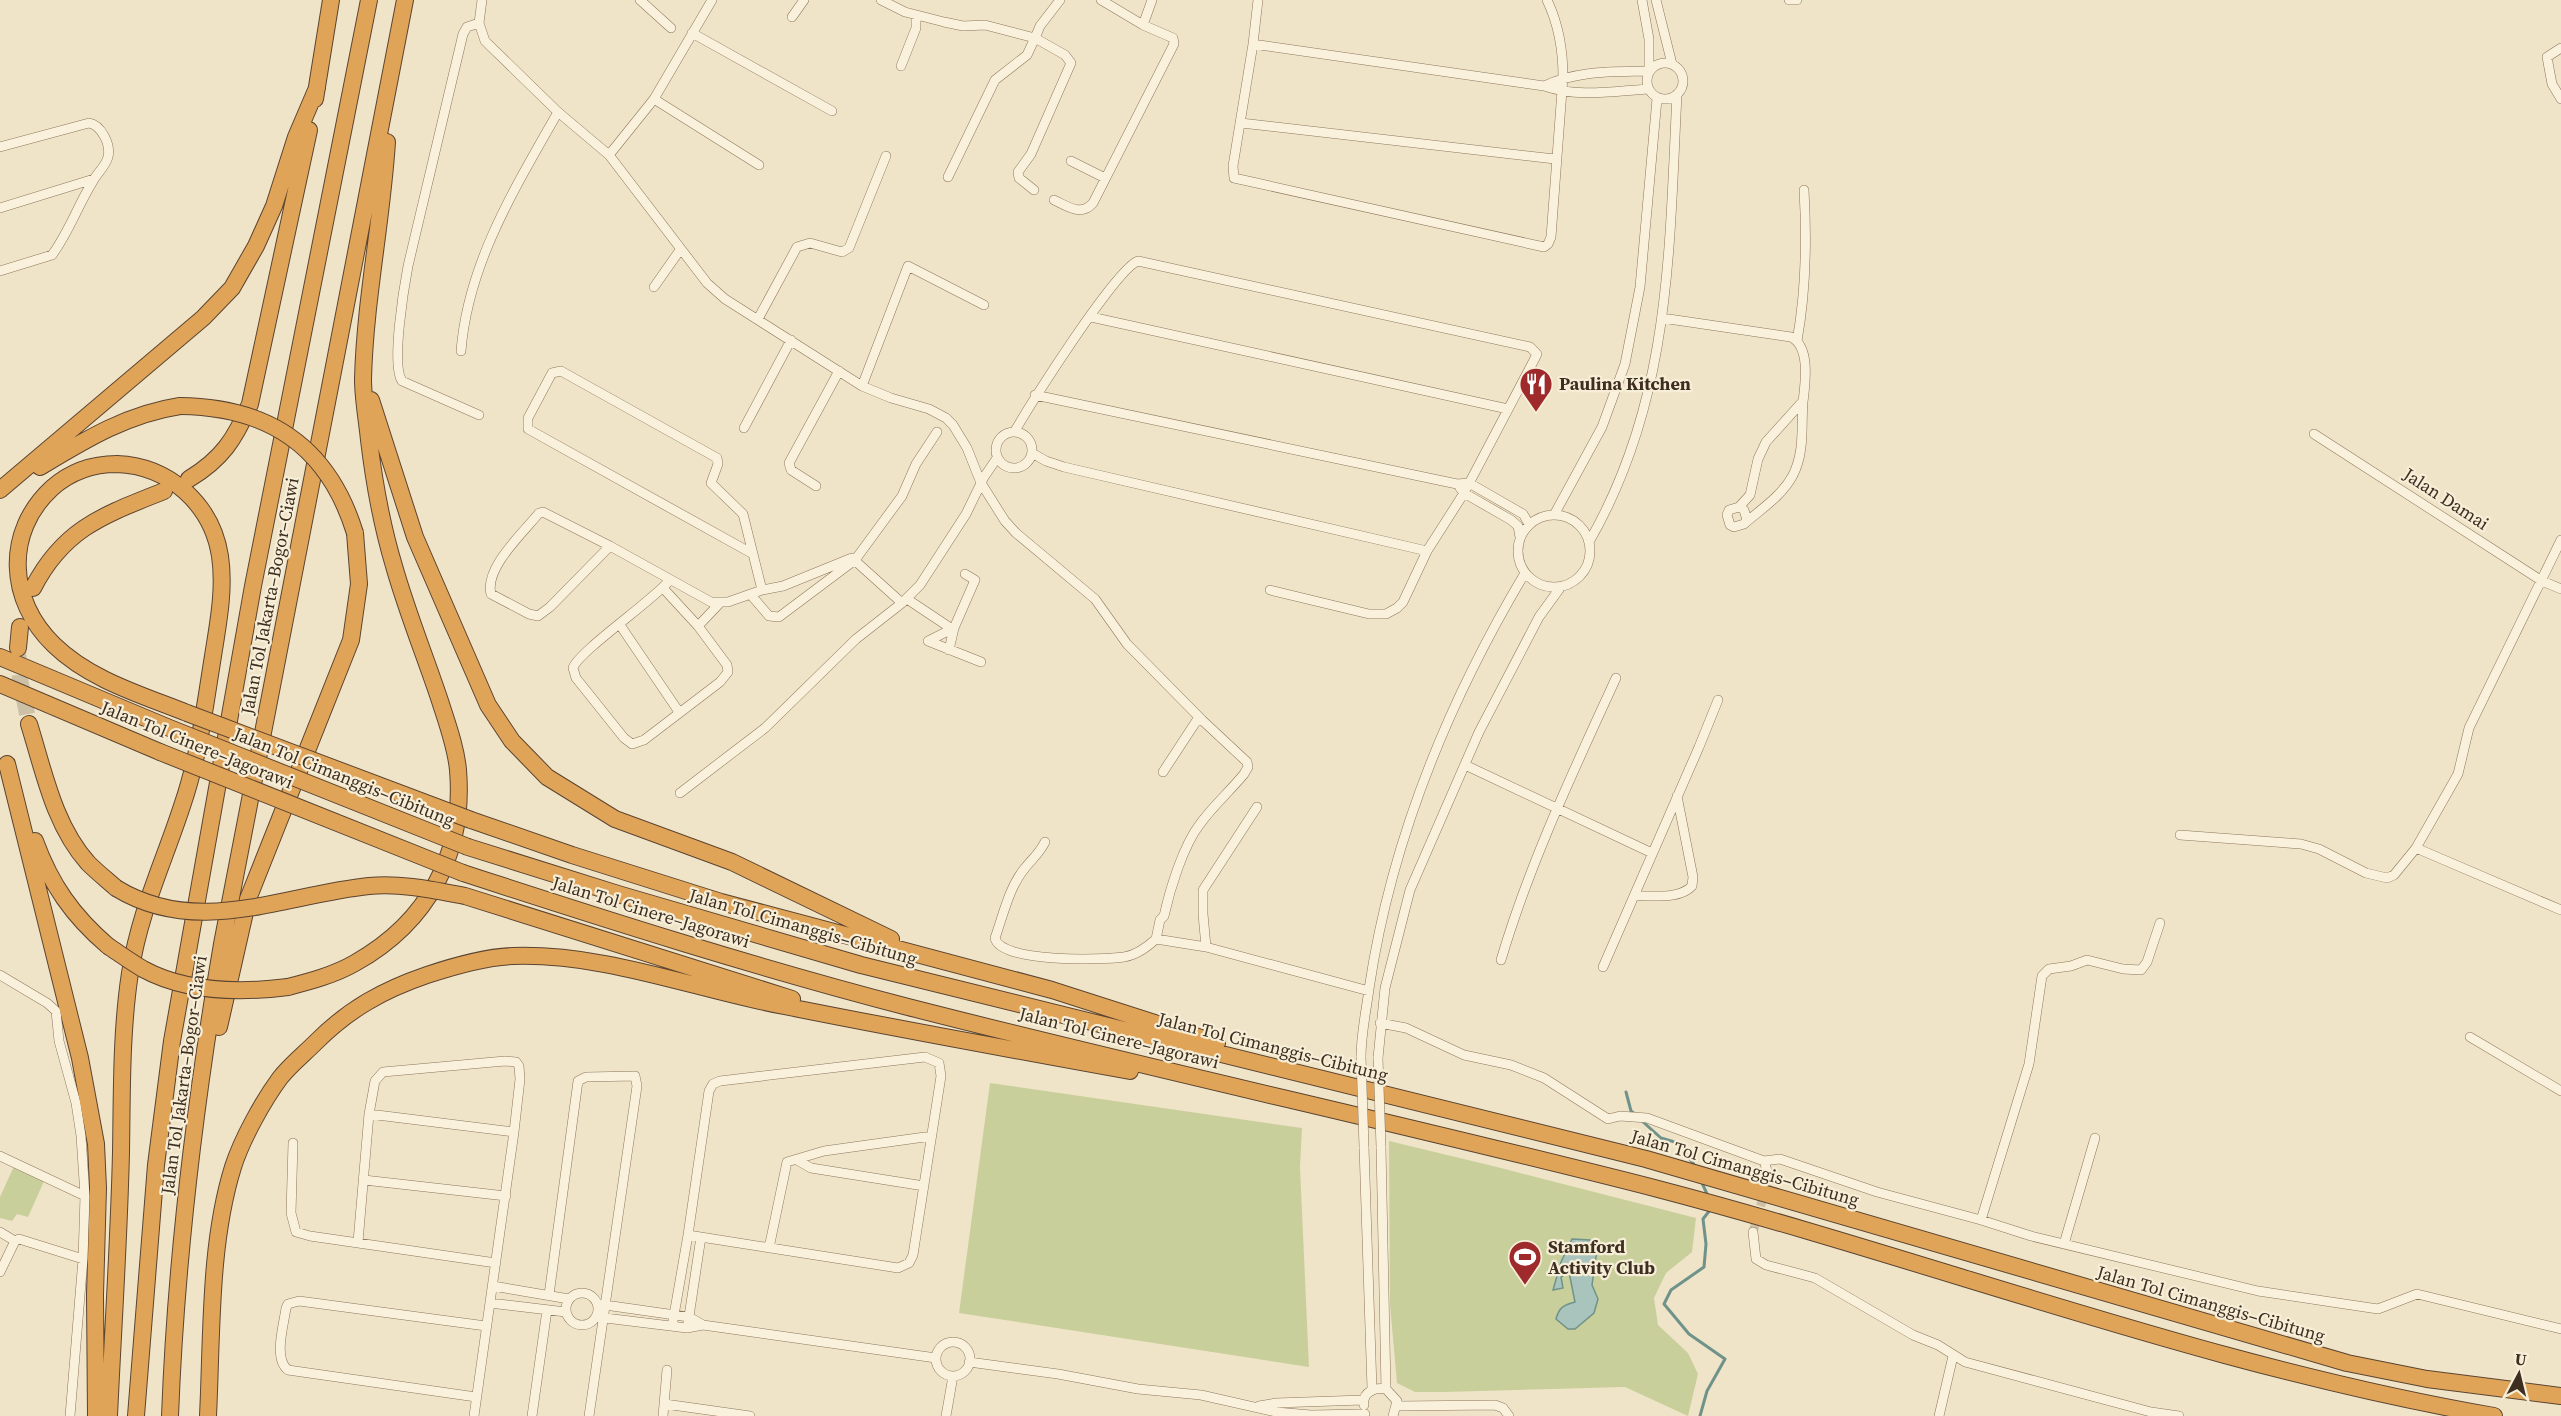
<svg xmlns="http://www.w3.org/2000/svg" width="2561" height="1416" font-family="'Source Serif 4',serif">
<rect width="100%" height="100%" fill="#f0e4c8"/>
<!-- green -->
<path fill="#c9cf9b" d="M990,1083L1302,1128L1300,1167L1309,1367L959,1313Z
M1389,1141L1497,1167L1696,1218L1692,1252L1666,1273L1654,1298L1658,1325L1688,1353L1698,1374L1688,1416L1625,1387L1445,1392H1415L1397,1383L1390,1305Z
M15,1164L45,1179L28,1217L17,1214L12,1221L0,1218V1197Z"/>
<!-- water -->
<path fill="#a9c4bc" stroke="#6f938a" stroke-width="1.5" d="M1572,1239L1590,1240L1597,1250L1592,1285L1598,1299L1594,1313L1575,1329H1568L1556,1319C1559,1307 1564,1305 1575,1302L1569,1272L1561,1277L1563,1288L1553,1290L1561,1262Z"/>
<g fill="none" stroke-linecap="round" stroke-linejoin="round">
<!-- stream -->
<path stroke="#6f938a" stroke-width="3" d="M1626,1092L1631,1111L1635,1114
M1642,1121L1661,1138L1678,1143L1695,1166
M1702,1183L1708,1196
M1700,1416L1707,1391L1725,1359L1689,1334L1664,1304L1671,1290L1704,1267L1706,1244L1703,1219L1710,1210"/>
<!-- street-tunnel -->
<path stroke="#ccc0a6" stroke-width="9" stroke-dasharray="9 4.5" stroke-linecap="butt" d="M1753,1232L1769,1177"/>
<!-- highway-tunnel -->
<path stroke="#ccc0a6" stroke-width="16" stroke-dasharray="16 8" stroke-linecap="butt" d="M18,651L20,679L29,724"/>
<!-- street casing -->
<g stroke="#8d765c" stroke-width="10">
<path id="street" d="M482,0L479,23L485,41L558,112L609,155L707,283L725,299L862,386L891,398L929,409L946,418L953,425L967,448L981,483L1005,521L1016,533L1095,599L1127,644L1202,720L1247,762L1248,767L1244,774C1230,791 1213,806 1200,824C1183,846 1170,889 1164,916L1160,920L1156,939
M640,0L671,28
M881,0L905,12L944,22L963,26L985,25L1035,38L1040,26L1060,0
M1101,0L1143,25L1152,0
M1258,0L1253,44L1233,166L1234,178L1544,247L1548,244L1551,237L1563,77C1563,49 1559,25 1547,0
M1656,0L1672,64
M1789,0H1797
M792,17L804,0
M479,23L467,27L463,34L408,266C404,287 391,365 402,381L479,415
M692,33L832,111
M1253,44L1544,86C1580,98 1612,91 1649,89
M2561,48L2547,57L2552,84L2561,99
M1647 81a18 18 0 1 1 36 0a18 18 0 1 1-36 0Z
M901,66L916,28V15
M1544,86C1578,70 1613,72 1649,71V39L1642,0
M654,99L759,165
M1241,123L1555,159
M0,147L89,123C101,125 111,144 108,157C106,166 97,173 93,181C78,205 69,232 52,255L0,271
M609,155L654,99L712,0
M1071,161L1105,178
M948,177L995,80L1027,55L1035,38L1065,55L1071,63L1031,154L1018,172L1019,178L1034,190
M1054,200C1067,206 1081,217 1093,203L1174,44L1173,38L1143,25
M0,208L94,179
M654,287L680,250
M1091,317L1508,409
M1662,318L1791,337C1811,347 1805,384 1803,402C1801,427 1805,451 1793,475C1782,496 1761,509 1744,524
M758,319L797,247L810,243L842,252L849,248L886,156
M1797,341C1806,291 1807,241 1804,190
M461,351C468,263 515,188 558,112
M862,386L908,266L984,305
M1035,395L1457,484L1469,483L1523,514L1529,524
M744,428L791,340
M1015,431C1030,404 1116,269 1138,261L1530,347L1537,354L1533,362L1464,493L1427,551L1403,602L1397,608L1386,614H1369L1270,590
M996 450a18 18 0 1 1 36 0a18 18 0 1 1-36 0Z
M2314,434L2542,581L2561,589
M1032,453L1046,461L1064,467L1427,551
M816,486L791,470L789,463L839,371
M1460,488L1464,493L1511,520L1518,526L1520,537
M1739,507L1744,510L1747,520L1744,524L1734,527L1730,525L1727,515L1729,510L1739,507L1750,495L1758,459L1766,442L1803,401
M1518 551a36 36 0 1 1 72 0a36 36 0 1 1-72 0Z
M1554,515L1602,427L1625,364L1640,287L1657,99
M1589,542C1671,400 1669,252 1677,94
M610,546L550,607L538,616L529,614L491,594C484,568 524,532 539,513L543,512L610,546L711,602H728L762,590L783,586L852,558L902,603
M753,554L528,429V418L552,373L561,371L717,458L718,464L711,483L743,514L762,590
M663,588L698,626L727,665L728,672L720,682L644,740L632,744L624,738L576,678L573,668C578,652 652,601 669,581
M751,595L769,616L779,617L855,560L902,496L916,464L937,432
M907,599L952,629
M620,625L679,712
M698,626L719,604
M954,628L928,641L981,662
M949,650L954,628L975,580L965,574
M1465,765L1652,853
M1163,772L1199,717
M680,793L765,728L856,639L902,603L920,585L966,514L984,477L997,458
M2180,835L2301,844L2319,849L2366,873L2387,878L2394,875L2416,848L2458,774L2469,728L2561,540
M1045,842C1039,854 1032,859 1025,868C1009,887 1003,916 995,938C1000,963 1103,960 1124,957C1137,955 1147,947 1156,939L1206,947L1369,991
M2416,848L2561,910
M1634,896C1652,895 1679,900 1692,886L1693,877L1677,796
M1206,947L1203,914V890L1257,807
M1501,960C1530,862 1574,770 1616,678
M1603,967L1699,747L1718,700
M0,975L47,1003L56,1011L59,1041L76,1103L81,1136L85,1196L83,1259L70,1416
M1380,1023L1406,1028L1464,1055L1511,1065L1544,1078L1608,1119L1620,1116L1647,1118L1764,1161L1780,1159L1877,1192L1981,1220L2031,1236L2258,1291L2378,1309L2417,1294L2561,1329
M2470,1037L2561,1091
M925,1057L939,1063L941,1076L913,1255L909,1263L898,1268L688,1235L709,1091L713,1084L720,1081Z
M1361,1057C1361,1034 1366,1012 1369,989C1391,841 1448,702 1525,573
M1378,1058L1385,988L1410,890L1479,732L1539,617L1560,588
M369,1114L514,1132
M293,1143L291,1213L296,1232L310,1236L496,1263
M1364,1147L1372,1389
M1381,1147L1386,1389
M0,1156L85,1196
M797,1160L811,1168L924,1186
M1764,1161L1769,1177
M364,1180L506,1196
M1981,1220L2029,1064L2042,976L2049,969L2071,966L2087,960L2123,969L2141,970L2147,962L2160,923
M0,1232L15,1241
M1753,1232L1756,1259L1766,1265L1815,1278L1913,1335L1938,1345L1965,1362L2151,1412L2179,1416
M358,1242L369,1114L375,1081L383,1072L505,1061L516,1062L519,1066L520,1079L514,1132L474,1416
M2064,1244L2095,1138
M769,1248L787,1162L824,1151L932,1136
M0,1272L15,1241L19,1239L83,1259
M493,1286L569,1299
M566 1309a16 16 0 1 1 32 0a16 16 0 1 1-32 0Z
M549,1295L578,1081L586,1077L635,1076L637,1086L589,1416
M490,1303L566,1312
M597,1317L687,1328L703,1325L689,1317L598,1304
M673,1321L688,1235
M688,1323L701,1237
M703,1325L936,1358
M936 1359a17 17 0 1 1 34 0a17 17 0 1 1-34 0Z
M969,1362L1058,1374L1138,1389L1201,1395L1276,1412L1311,1415L1365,1414
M476,1397L288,1370C273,1359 284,1324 286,1308L288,1304L299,1301L486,1326
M665,1404L750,1416
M1364,1405C1362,1392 1375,1387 1386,1389L1397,1401L1393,1416
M1259,1406L1276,1403L1363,1400
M1397,1406L1495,1405L1503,1408L1509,1416
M532,1416L547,1310
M663,1416L667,1370
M946,1416L953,1376
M1939,1416L1953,1356"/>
</g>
<!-- highway casing -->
<g stroke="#5b4430" stroke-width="18">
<path id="highway" d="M315,99L331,0
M371,400L415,537L488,705L512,741L547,777L615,819L732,862L891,939
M40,467C85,440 127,414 180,406
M189,479C222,459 235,439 250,404L309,130
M0,490L203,318L232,288L256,246L274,206L296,137L317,88
M33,588C64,528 104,515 164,491
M18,648L20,627
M0,657L167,727
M0,684L160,752
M29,724C44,772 54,825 88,863C97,872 107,880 116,888
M7,764L80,1058L96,1144L98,1188L95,1295L96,1416
M471,820L572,855L721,902L1052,990L1217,1043
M35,841C51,885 73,916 108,946
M468,847L618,894L861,965L1646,1159L2347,1363L2427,1379L2561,1396
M463,873C610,921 758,968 908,1007C1157,1071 1409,1125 1658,1189C1937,1262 2209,1367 2494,1416
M465,896L792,999
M288,987C311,981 334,975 355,963C428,922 465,854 458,770C456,747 447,723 440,701C425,656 407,612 394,566C382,526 374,482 369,440C367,420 363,399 363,379C365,300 382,221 387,142
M219,1027L248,899L351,640L359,584L355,533
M109,1416C113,1328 119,1240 121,1152C122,1092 121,1032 130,973C140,910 164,862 183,803C199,756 205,705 213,656C218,624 225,589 220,556C212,505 170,466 117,464C93,464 70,472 52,488C4,532 8,601 54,645C90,680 142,695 187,713
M136,1416L156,1165L172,1041L253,586L369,0
M170,1416C176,1256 195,1102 222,944L405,0
M208,1416C212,1335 209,1244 233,1167C242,1139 263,1101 280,1078C290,1065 304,1054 316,1042C349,1009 383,990 427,975C454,966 484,957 513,956C605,953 694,989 784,1006C899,1029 1014,1050 1130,1071"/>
</g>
<!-- street -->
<use href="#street" stroke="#faf1dc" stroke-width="9"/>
<!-- highway -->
<use href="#highway" stroke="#e0a458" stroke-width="16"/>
<!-- street-bridge casing -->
<g stroke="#8d765c" stroke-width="10" stroke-linecap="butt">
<path id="street-bridge" d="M1361,1057L1364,1147
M1378,1058L1381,1147"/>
</g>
<!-- highway-bridge casing -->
<g stroke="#5b4430" stroke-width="18" stroke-linecap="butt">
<path id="highway-bridge" d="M180,406C269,407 328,446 355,533
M187,713L471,820
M167,727L468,847
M160,752L463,873
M116,888C198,938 282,895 369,886C402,883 433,890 465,896
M108,946C120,954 131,962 143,969C187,993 240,993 288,987"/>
</g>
<!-- street-bridge -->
<use href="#street-bridge" stroke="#faf1dc" stroke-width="9"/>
<!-- highway-bridge -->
<use href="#highway-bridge" stroke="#e0a458" stroke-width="16"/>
</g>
<!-- icons -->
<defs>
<g id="restaurant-pin" transform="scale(1.725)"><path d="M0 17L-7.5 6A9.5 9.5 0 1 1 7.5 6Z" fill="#9e2a2b" stroke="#f7eed8"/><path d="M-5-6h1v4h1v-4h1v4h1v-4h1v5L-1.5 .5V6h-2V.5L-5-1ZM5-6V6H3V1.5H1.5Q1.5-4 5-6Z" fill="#fff"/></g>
<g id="stadium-pin" transform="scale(1.725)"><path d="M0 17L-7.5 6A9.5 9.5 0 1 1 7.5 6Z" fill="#9e2a2b" stroke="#f7eed8"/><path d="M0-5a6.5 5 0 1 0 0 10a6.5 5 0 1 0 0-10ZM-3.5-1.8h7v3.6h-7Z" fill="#fff"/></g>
</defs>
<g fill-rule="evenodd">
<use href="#restaurant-pin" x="1536" y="384"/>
<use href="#stadium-pin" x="1525" y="1257"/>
</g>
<g text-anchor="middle" stroke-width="4.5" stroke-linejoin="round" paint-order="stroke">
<!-- poi labels -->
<g font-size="18" font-weight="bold" fill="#3d2e20" stroke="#f7eed8" text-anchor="start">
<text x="1559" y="390">Paulina Kitchen</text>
<text x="1548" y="1253">Stamford<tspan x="1548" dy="21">Activity Club</tspan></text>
</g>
<!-- street labels -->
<g font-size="18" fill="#3d2e20" stroke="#f7eed8">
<text transform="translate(2446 499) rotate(33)" y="6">Jalan Damai</text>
<text transform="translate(270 596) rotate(-79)" y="6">Jalan Tol Jakarta–Bogor–Ciawi</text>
<text transform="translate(197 745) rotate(22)" y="6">Jalan Tol Cinere–Jagorawi</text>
<text transform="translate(344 777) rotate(22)" y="6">Jalan Tol Cimanggis–Cibitung</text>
<text transform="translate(651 912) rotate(17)" y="6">Jalan Tol Cinere–Jagorawi</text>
<text transform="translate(803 927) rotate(16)" y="6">Jalan Tol Cimanggis–Cibitung</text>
<text transform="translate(1119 1038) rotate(14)" y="6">Jalan Tol Cinere–Jagorawi</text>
<text transform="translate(1273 1047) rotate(14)" y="6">Jalan Tol Cimanggis–Cibitung</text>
<text transform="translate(184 1075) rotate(-82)" y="6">Jalan Tol Jakarta–Bogor–Ciawi</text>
<text transform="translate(1745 1168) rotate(16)" y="6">Jalan Tol Cimanggis–Cibitung</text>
<text transform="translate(2211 1304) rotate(16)" y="6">Jalan Tol Cimanggis–Cibitung</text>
</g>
</g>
<!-- north arrow -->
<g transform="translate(2519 1374) rotate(7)" stroke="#f7eed8" stroke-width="4.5" paint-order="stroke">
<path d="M0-4.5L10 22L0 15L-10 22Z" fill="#3d2e20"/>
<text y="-9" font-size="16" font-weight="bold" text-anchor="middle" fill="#3d2e20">U</text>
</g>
</svg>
